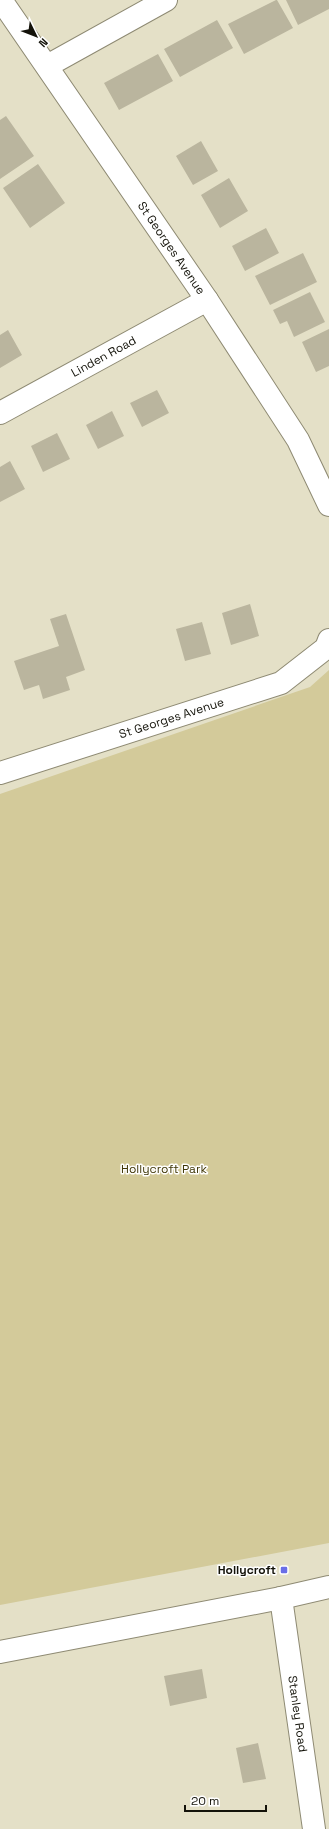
<svg xmlns="http://www.w3.org/2000/svg" width="329" height="1829" font-family="'Space Grotesk',sans-serif">
<rect width="100%" height="100%" fill="#e4e0c7"/>
<!-- green -->
<path fill="#d3ca9a" d="M329,670V1543L0,1605V794L310,687Z"/>
<!-- building -->
<path fill="#bab59e" d="M276,0H277L293,28L244,54L228,24Z
M286,0H329V9L298,25Z
M217,20L233,48L180,77L164,49Z
M158,54L173,81L119,110L104,83Z
M6,116L34,156L0,179V120Z
M201,141L218,171L193,185L176,156Z
M38,164L65,203L30,228L3,188Z
M229,178L248,211L220,228L201,195Z
M266,228L279,253L245,271L232,246Z
M303,253L317,282L270,305L255,276Z
M310,292L325,322L294,337L287,321L280,324L273,310Z
M329,329V366L316,372L302,342Z
M8,330L22,355L0,368V335Z
M157,390L169,413L142,427L130,403Z
M112,411L124,436L98,449L86,425Z
M57,433L70,459L43,472L31,446Z
M10,461L25,489L0,502V467Z
M250,604L259,636L231,645L222,613Z
M66,614L85,670L66,677L70,690L43,699L39,685L24,690L14,661L59,646L50,619Z
M202,622L211,654L185,661L176,629Z
M202,1669L207,1698L170,1706L164,1676Z
M258,1743L266,1779L243,1783L236,1748Z"/>
<g fill="none" stroke-linecap="round" stroke-linejoin="round">
<!-- minor casing -->
<g stroke="#8e8a73" stroke-width="24">
<g id="minor">
<path id="s1" d="M1,0L207,300L298,440L329,505"/>
<path d="M47,66L166,0"/>
<path id="s2" d="M0,413L207,300"/>
<path id="s3" d="M0,773L281,683L326,648L329,640"/>
<path id="s4" d="M281,1598L314,1829"/>
<path d="M0,1652L281,1598L329,1587"/>
</g>
</g>
<!-- minor -->
<use href="#minor" stroke="#fff" stroke-width="22"/>
</g>
<!-- markers -->
<rect fill="#6a6ee7" stroke="#fff" stroke-width="1.5" x="280" y="1566" width="8" height="8" rx="2"/>
<g text-anchor="middle" stroke-width="3" stroke-linejoin="round" paint-order="stroke">
<!-- street labels -->
<g font-size="12" fill="#131209" stroke="#fff">
<text dy="4" stroke="none"><textPath href="#s1" startOffset="301">St Georges Avenue</textPath></text>
<text dy="4" stroke="none"><textPath href="#s2" startOffset="118">Linden Road</textPath></text>
<text dy="4" stroke="none"><textPath href="#s3" startOffset="180">St Georges Avenue</textPath></text>
<text dy="4" stroke="none"><textPath href="#s4" startOffset="117">Stanley Road</textPath></text>
</g>
<!-- park labels -->
<g font-size="12" fill="#3f3606" stroke="#fff">
<text x="164" y="1173">Hollycroft Park</text>
</g>
<!-- poi labels -->
<g font-size="12" font-weight="bold" fill="#131209" stroke="#fff" text-anchor="end">
<text x="276" y="1574">Hollycroft</text>
</g>
</g>
<!-- north arrow -->
<g transform="translate(36 36) rotate(133)" stroke="#ffffff" stroke-width="3" paint-order="stroke">
<path d="M0-3L7 15L0 10L-7 15Z" fill="#131209"/>
<text y="-6" font-size="11" font-weight="bold" text-anchor="middle" fill="#131209">N</text>
</g>
<!-- scale -->
<path d="M185 1805v6h81v-6" fill="none" stroke="#131209" stroke-width="2"/>
<text x="191" y="1805" font-size="12" fill="#131209" stroke="#ffffff" stroke-width="3" paint-order="stroke">20 m</text>
</svg>
